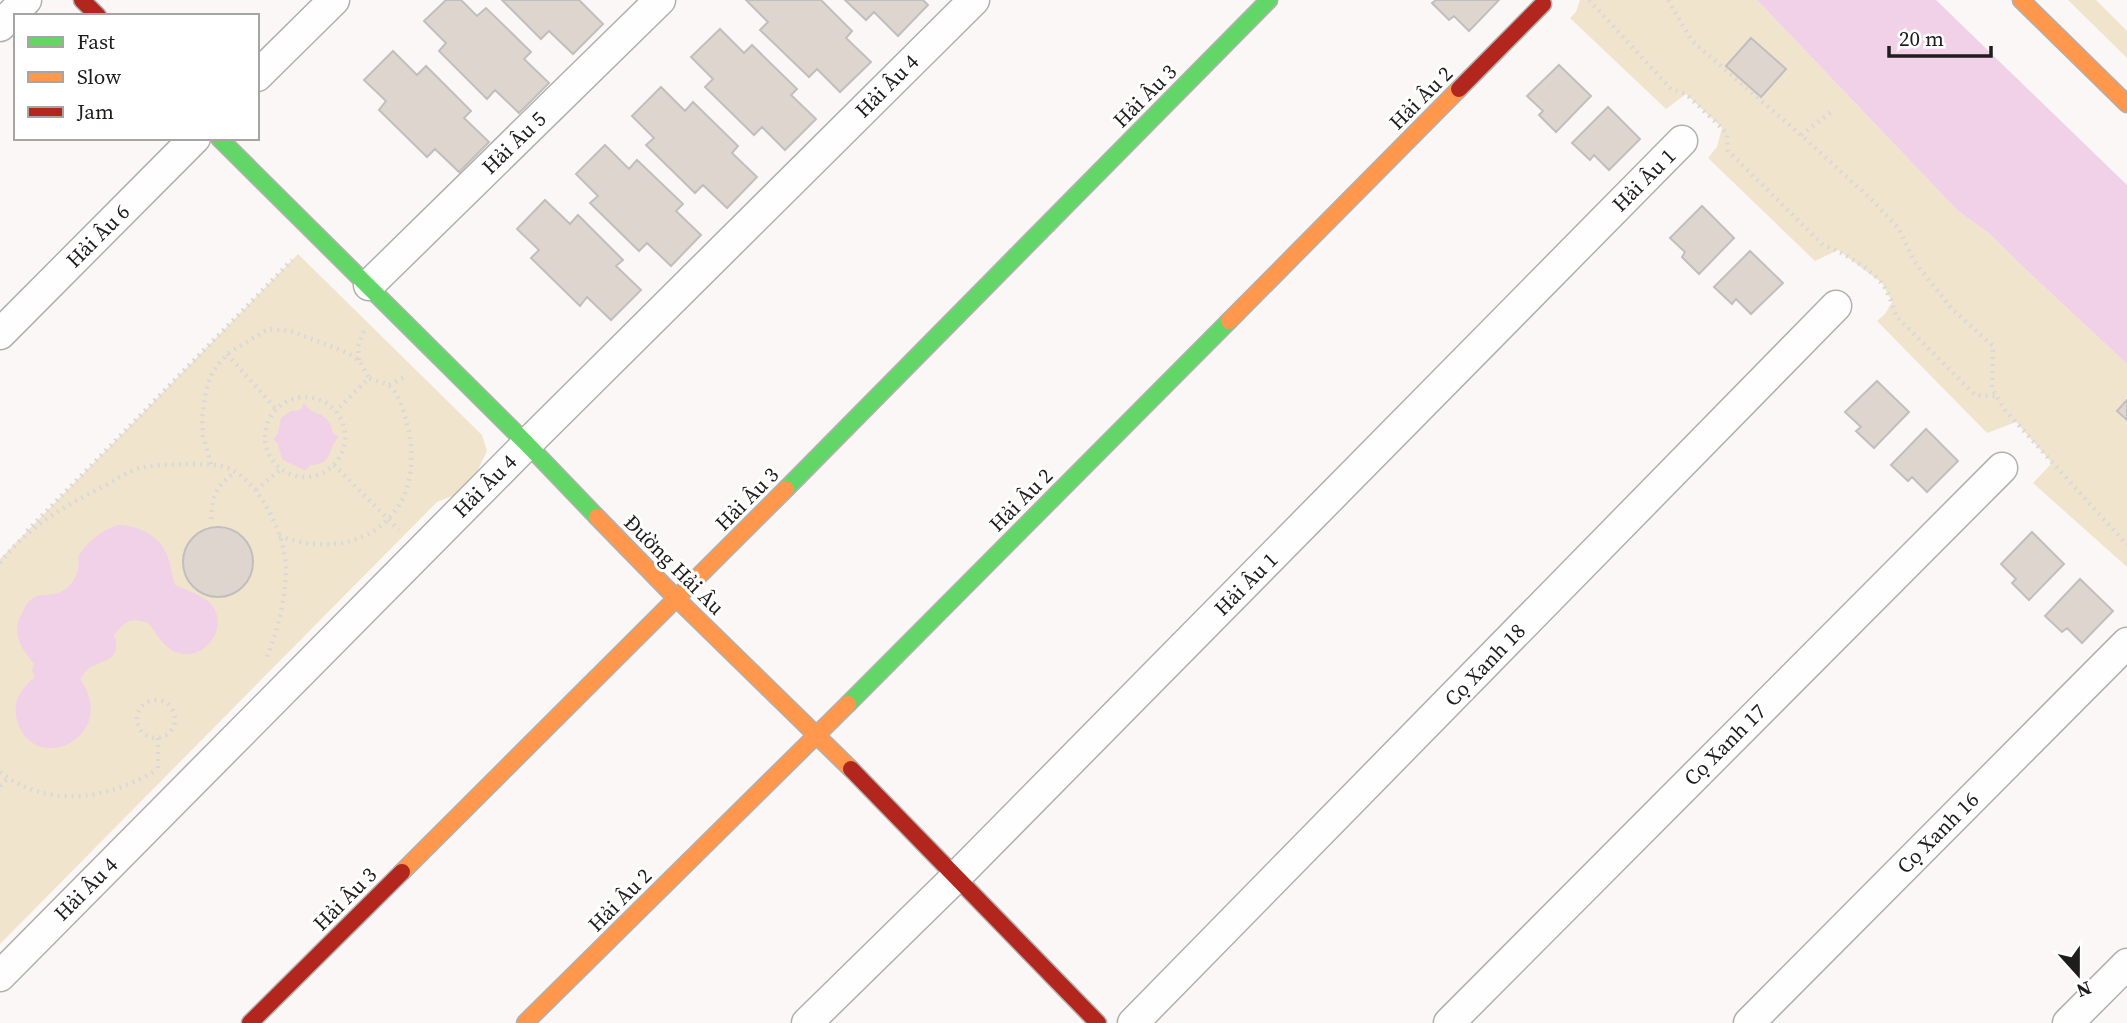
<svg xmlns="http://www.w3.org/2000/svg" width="2127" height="1023" font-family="'Source Serif 4',serif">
<rect width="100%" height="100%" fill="#faf7f6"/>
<!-- green -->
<path fill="#f1e4cd" d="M1580,0H1757L1958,211L1990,234L2021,265L2127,364V567L2033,483L2052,463L2016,422L1987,433L1877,321L1885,314L1892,302L1882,283L1838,250L1815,261L1708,158L1717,147L1722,128L1686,94L1666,109L1570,18L1576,12Z
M2068,0H2096L2127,31V58Z
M298,254L482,435L487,451L474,478L462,492L437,502L0,944V559Z"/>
<!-- water -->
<path fill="#f0d1e7" d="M1757,0H1936L2127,185V364L2021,265L1990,234L1958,211Z
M304,403C315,419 327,408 333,433L339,437C326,449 334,465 310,465L305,471C297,465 290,465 282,459L278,444L273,439L278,433L281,418L291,411L300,410Z
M117,525C138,525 160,535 168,557C171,566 172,576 175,585C186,590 200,594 209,602C233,626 203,666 173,651C162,645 156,632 148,623C129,617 126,621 114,635C124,664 98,659 87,670C84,672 83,676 80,679C121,737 33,778 17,720C12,700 21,689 35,677L32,670L34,664C19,646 11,632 23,611C25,606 28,601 33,598C39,594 47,595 54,594C70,592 82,572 78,557C88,541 99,532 117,525Z"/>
<!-- building -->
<path fill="#ded5cf" stroke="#c1bfbe" stroke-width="2" d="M446,0H461L477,16L486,8L531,52L524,59L549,83L519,113L495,90L487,99L439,51L446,43L424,21Z
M502,0H579L603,24L573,54L549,31L541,39Z
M746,0H821L852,31L846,38L871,62L840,92L817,69L809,77L760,30L768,22Z
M845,0H923L928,5L898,36L874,12L866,20Z
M1436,0H1499L1469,31L1454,16L1449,20L1432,3Z
M720,29L744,53L752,45L797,89L791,95L816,119L785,150L762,127L754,135L705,87L713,79L691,57Z
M1751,38L1786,69L1761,97L1726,66Z
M393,51L417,75L426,66L471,111L464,118L489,142L459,172L435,149L427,157L379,110L386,101L364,80Z
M1559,65L1591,96L1556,132L1539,115L1543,111L1527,96Z
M661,87L685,111L693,102L738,146L732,153L757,177L727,208L703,185L695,193L646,145L654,138L632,116Z
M1608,107L1640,139L1609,170L1594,155L1590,160L1572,143Z
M605,145L629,169L637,160L683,204L676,211L701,235L671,266L647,243L639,251L590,203L598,196L576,174Z
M545,200L570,224L578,215L623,260L616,266L641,290L611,320L587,297L580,306L531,258L539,250L517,229Z
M1702,206L1734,238L1699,274L1682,257L1685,252L1670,238Z
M1750,251L1783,283L1751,314L1736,299L1732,304L1714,287Z
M1877,381L1909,412L1874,448L1856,431L1861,427L1845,412Z
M2127,400V420L2117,411Z
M1926,429L1958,461L1927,492L1912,477L1908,481L1891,465Z
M183 562a35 35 0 1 1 70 0a35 35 0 1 1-70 0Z
M2032,532L2064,564L2029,600L2012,583L2016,579L2001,564Z
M2080,579L2113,611L2082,643L2067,628L2062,632L2045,616Z"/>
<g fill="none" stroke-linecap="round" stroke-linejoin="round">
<!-- street casing -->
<g stroke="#b1b0af" stroke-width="33">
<path id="street" d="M0,26L26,0
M257,76L334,0
M369,285L660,0
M0,334L195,138
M0,976L527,444L974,0
M807,1023L955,878L1682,141
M1133,1023L1836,306
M1449,1023L2002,468
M1749,1023L2127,643
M2068,1023L2127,964"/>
</g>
<!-- fast casing -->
<g stroke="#b1b0af" stroke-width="19">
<path id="fast" d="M219,138L527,444L597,517
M786,489L1269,0
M848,704L1229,321"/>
</g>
<!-- slow casing -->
<g stroke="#b1b0af" stroke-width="19">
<path id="slow" d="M2021,0L2127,104
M1229,321L1459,89
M597,517L677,599L851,769
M402,872L786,489
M525,1023L848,704"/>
</g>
<!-- jam casing -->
<g stroke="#b1b0af" stroke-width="19">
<path id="jam" d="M82,0L98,16
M1459,89L1543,4
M851,769L1098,1023
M250,1023L402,872"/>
</g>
<!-- path -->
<path stroke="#dad8d8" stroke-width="4.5" stroke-dasharray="2 5" stroke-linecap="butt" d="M1589,0L1671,89L1686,94L1727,133L1728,151L1823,245C1841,251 1872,269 1883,285C1889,294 1893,305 1896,316L1975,395L1996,396
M1668,0L1692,41L1801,135L1873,201L1899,229L1914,261L1952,309L1993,346L1992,388L2004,409L2127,545
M1801,135L1834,110
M227,354L276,409
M359,360L358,347L364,331
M389,385L407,376
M265 437a40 40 0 1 1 80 0a40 40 0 1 1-80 0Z
M211,464L203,436L202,419L206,390L213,371L227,354L268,329L291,331L343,351L359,360L369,378
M334,465L399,530
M256,490L281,469
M211,519C213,495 215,487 235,472
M27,531L292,260
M279,536C362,566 430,512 407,424C404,412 399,393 389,386C385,382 375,381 369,378L336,411
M0,563C29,525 65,506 106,485C117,479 128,471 140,468C156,464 209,462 225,467C259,478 287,537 286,572C285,602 277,632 266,660
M137 719a19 19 0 1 1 38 0a19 19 0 1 1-38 0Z
M158,738V769
M0,772C49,809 105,800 155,771
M0,786L8,778"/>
<!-- street -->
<use href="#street" stroke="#fefefe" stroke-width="30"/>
<!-- fast -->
<use href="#fast" stroke="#63d668" stroke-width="16"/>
<!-- slow -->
<use href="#slow" stroke="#ff974d" stroke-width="16"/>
<!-- jam -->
<use href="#jam" stroke="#b3261e" stroke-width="16"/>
</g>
<g text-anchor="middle" stroke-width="6" stroke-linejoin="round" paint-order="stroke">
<!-- street labels -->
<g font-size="21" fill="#1e1d1c" stroke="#fff">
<text transform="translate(887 86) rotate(-45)" y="7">Hải Âu 4</text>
<text transform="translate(1145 96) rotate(-45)" y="7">Hải Âu 3</text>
<text transform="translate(1421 98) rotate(-45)" y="7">Hải Âu 2</text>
<text transform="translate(514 143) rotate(-44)" y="7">Hải Âu 5</text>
<text transform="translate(1644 180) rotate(-45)" y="7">Hải Âu 1</text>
<text transform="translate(98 236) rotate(-45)" y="7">Hải Âu 6</text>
<text transform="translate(485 486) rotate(-45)" y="7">Hải Âu 4</text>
<text transform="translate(747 499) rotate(-45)" y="7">Hải Âu 3</text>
<text transform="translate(1021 500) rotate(-45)" y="7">Hải Âu 2</text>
<text transform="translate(674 565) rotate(45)" y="7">Đường Hải Âu</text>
<text transform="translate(1246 584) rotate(-45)" y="7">Hải Âu 1</text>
<text transform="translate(1485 665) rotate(-46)" y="7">Cọ Xanh 18</text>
<text transform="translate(1725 745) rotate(-45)" y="7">Cọ Xanh 17</text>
<text transform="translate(1938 833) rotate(-45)" y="7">Cọ Xanh 16</text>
<text transform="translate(86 889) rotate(-45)" y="7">Hải Âu 4</text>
<text transform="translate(345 899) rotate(-45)" y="7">Hải Âu 3</text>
<text transform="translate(620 900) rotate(-45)" y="7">Hải Âu 2</text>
</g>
</g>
<!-- legend -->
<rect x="14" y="14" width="245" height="126" fill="#ffffff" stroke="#a5a5a4" stroke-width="2"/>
<rect x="28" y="37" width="35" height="10" fill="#63d668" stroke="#a5a5a4" stroke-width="2"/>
<text x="77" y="49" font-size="21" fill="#1e1d1c">Fast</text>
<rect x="28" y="72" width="35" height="10" fill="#ff974d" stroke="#a5a5a4" stroke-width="2"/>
<text x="77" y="84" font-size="21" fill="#1e1d1c">Slow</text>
<rect x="28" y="107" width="35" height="10" fill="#b3261e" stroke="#a5a5a4" stroke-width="2"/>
<text x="77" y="119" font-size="21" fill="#1e1d1c">Jam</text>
<!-- north arrow -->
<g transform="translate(2078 974) rotate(159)" stroke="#ffffff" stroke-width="5" paint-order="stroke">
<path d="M0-5L12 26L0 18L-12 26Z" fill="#1e1d1c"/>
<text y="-10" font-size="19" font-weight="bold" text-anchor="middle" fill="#1e1d1c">N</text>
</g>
<!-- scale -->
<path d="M1889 46v10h102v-10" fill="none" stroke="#1e1d1c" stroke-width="3.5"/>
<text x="1899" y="46" font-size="21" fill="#1e1d1c" stroke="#ffffff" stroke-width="5" paint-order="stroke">20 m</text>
</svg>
